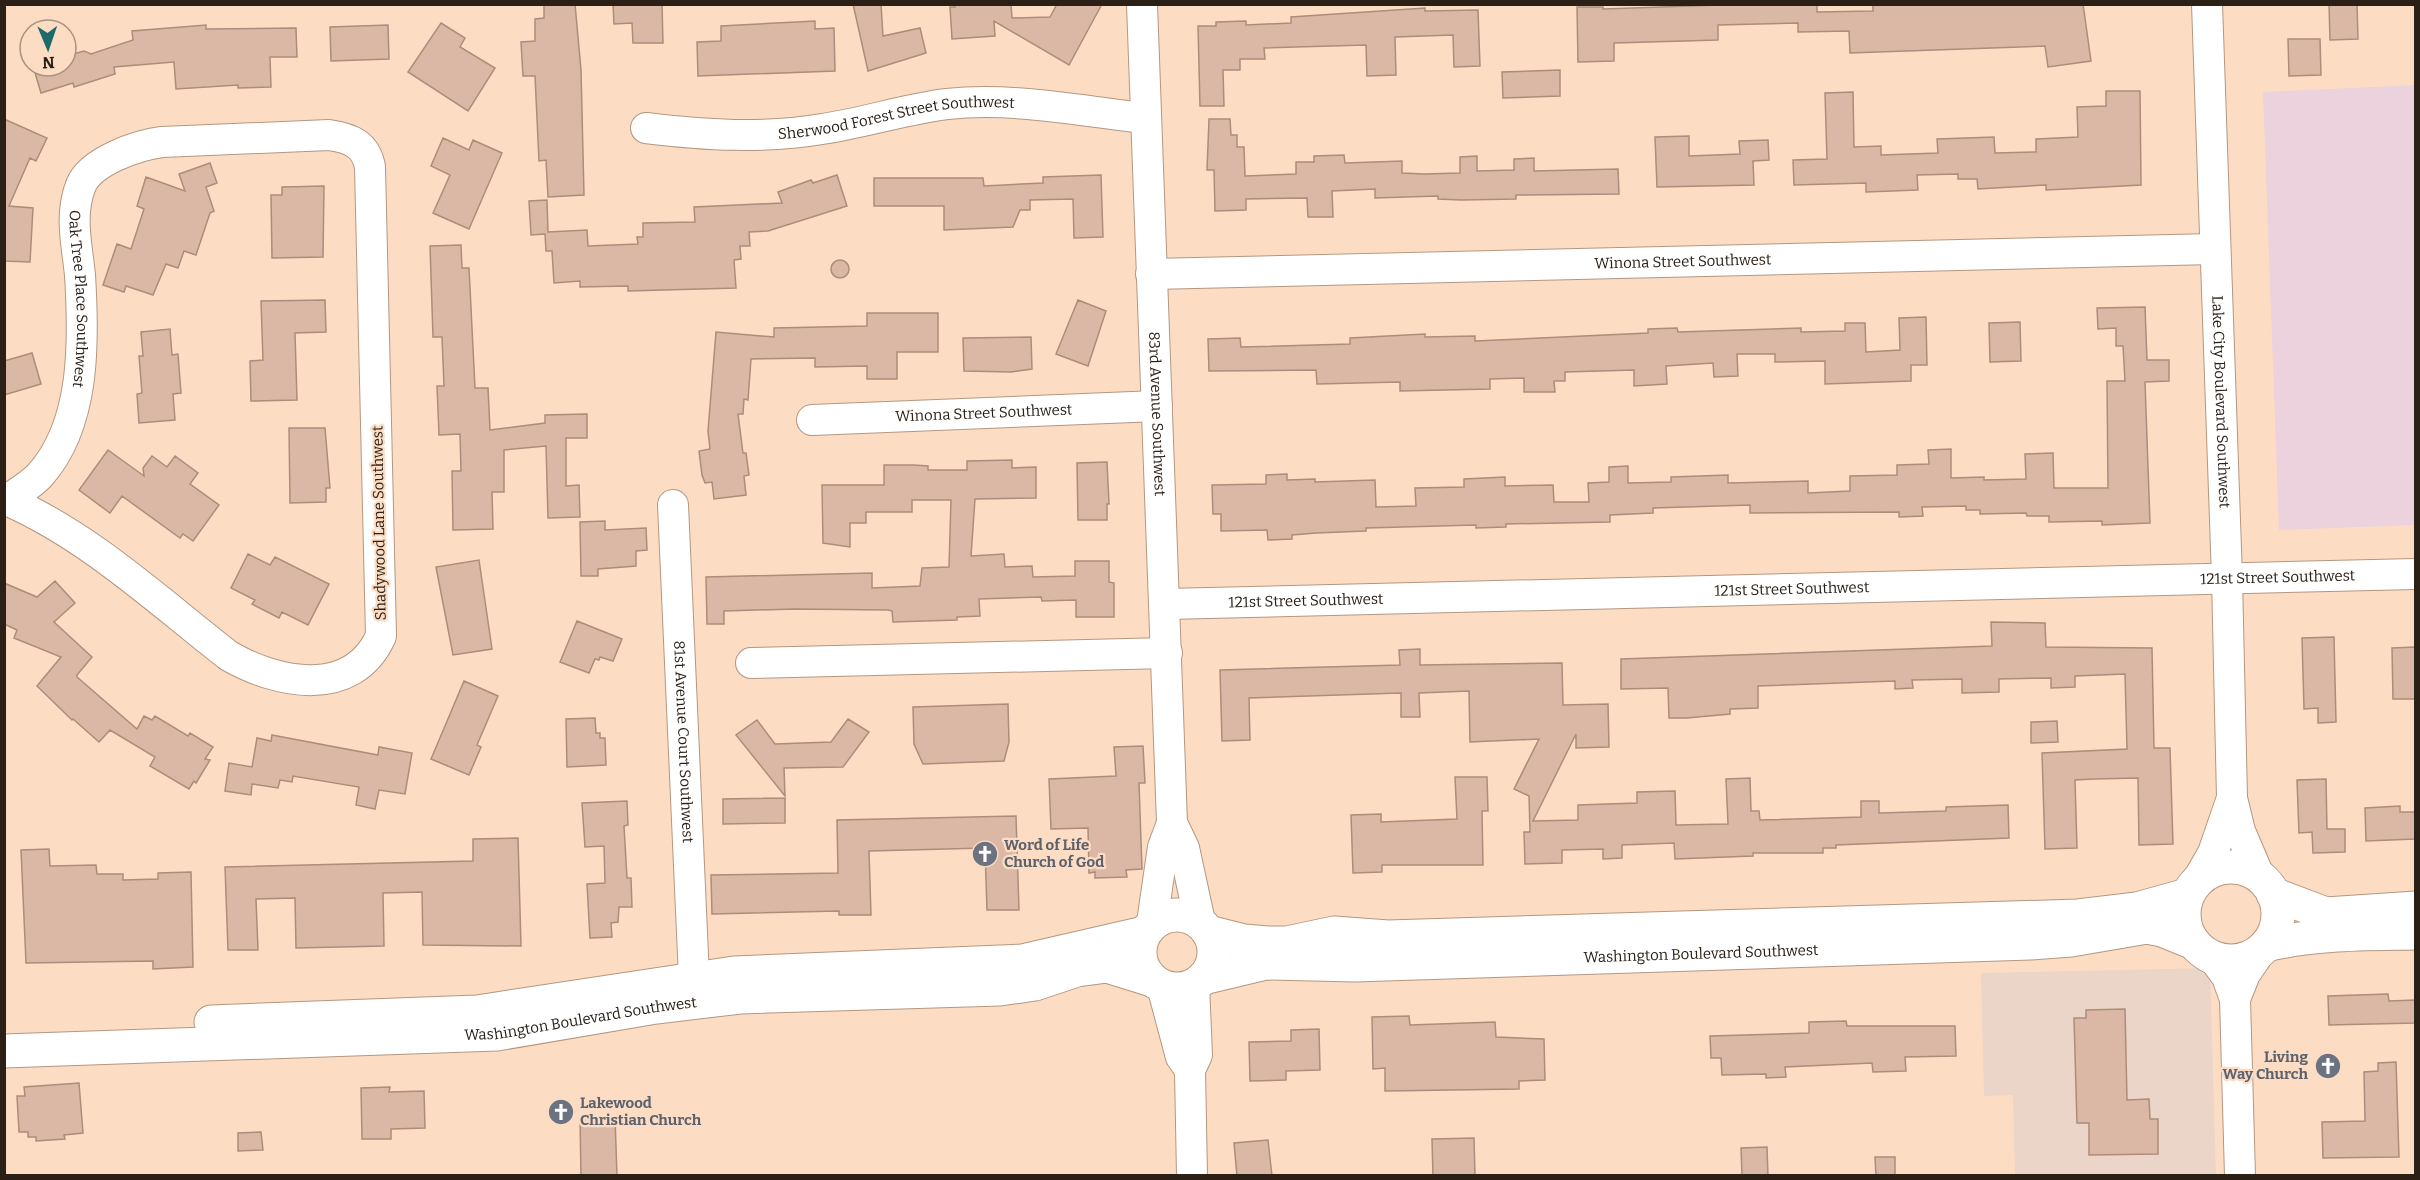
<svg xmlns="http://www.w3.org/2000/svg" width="2420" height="1180" font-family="Bitter,serif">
<rect width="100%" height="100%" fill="#fcddc4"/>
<!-- commercial -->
<path fill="#ebd5c8" d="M2210,968L2216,1175H2015L2013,1095L1984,1096L1981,973Z"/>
<!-- education -->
<path fill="#ebd2dc" d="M2415,85V525L2279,530L2263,92Z"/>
<!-- building -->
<path fill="#dbb8a5" stroke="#ad8c7a" stroke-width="1.5" d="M544,4H575L581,70L584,195L548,197L546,160L539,161L535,76H523L521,42L535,41V19L544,18Z
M613,4H662L663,43H633L632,23L614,24Z
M853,4H881L883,36L920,28L926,53L868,71Z
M955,4H1011L1012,18L1050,17L1057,4H1102L1069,65L994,21L995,36L952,39L950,7H955Z
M1749,4H1817V12L1873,11V4H2083L2091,61L2048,67L2045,46L1850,53L1849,31L1798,32V23L1718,25V40L1614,43V61L1578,62L1577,7H1603V9Z
M2329,4H2357L2358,39L2330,40Z
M1425,8V11L1478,10L1480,66L1454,67L1453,35L1395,37L1396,75L1367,76L1366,45L1264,48L1265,59H1240V70H1223L1224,106H1200L1198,26H1216V22L1246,21V25L1291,23V17Z
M815,21V29L834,28L835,71L698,76L697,42L721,41V26Z
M441,23L465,38L460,47L495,68L468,111L408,72Z
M206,25V29L296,28L297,57H270L271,87L238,88V85L176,89L174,62L114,67L115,74L74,87L73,83L41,93L33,66H66V56L84,51L91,54L133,40L132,31Z
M388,25L389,59L331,61L330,27Z
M2288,39H2320L2321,75L2289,76Z
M1560,70V96L1503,98L1502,72Z
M2106,91H2140L2141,185L2067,189L2046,190V185L1978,189L1977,179H1958V174L1917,175L1918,190L1866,192V183L1794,185L1793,160L1827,159L1825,93L1853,92L1854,147L1881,146V155L1938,153L1937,139L1994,137L1995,153L2036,152V139L2078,137L2077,107L2106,106Z
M4,119L47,138L36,161L30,158L9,206L33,208L30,262L4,261Z
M1209,119H1230L1231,135H1237V147H1244L1245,176L1296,174V162H1314V156L1344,155L1345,163L1402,161V173L1424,174L1460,173V157L1477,156V171L1514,170V159L1534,158V171L1618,169L1619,194L1516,195V199L1461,200L1438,199V196L1375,198V189L1332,191L1333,217H1308L1307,198L1246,199V210L1215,211L1214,170H1207Z
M1689,136V156L1740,154L1739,141L1768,140L1769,160L1753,161L1754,185L1657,187L1655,137Z
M443,138L469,150L473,140L502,153L469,229L433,213L450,175L431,166Z
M210,163L217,183L206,187L214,211L210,213L196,255L184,251L178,268L166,264L153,295L126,286L124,292L103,285L117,244L131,249L144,209L137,206L146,177L185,191L179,174Z
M837,175L847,206L768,231L749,232L750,246H740L741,259L734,260L736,288L628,291V286L580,287V281L554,283L552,251H546L545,234L531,235L529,201L547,200L548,232L587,230L588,246L638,244L637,237H643V223L695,222L694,207L782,203L778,192L811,180L813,183Z
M1101,175L1103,237L1074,238L1073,199L1030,200V210H1020L1013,227L944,230V206H874V178H983L984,186L1043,183V177Z
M324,186L323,257L272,258L271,195H282V187Z
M461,245L462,268H469L475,388H488L490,430L545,423V415L587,414V438H566V486L579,485L580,517L548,518L546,446L504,450V492H492L493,529L453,530L452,471H461L460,434L439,435L437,386H444L442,337H433L430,246Z
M831 269a9 9 0 1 1 18 0a9 9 0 1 1-18 0Z
M325,300L326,332L295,333L297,400L251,401L250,361L263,360L261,301Z
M1078,300L1106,311L1088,366L1056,354Z
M2145,307L2147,360H2169V381L2145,382L2150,523L2102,525V521L2049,522V516H2027L2026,513L1980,514V510H1966V506L1922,507L1923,516L1899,517V512L1750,513V505L1653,508V513L1610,515V522L1506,524V527L1476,528V525L1366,528V531L1316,533L1292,535V539L1268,540L1267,530L1221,531V514H1213L1212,485L1266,484V475L1287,474V480L1315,479V482L1375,480L1376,507L1416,506L1415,488L1464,487V479L1505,477V486L1553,485L1554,502H1589L1588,483L1609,482V467L1628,466V483L1671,482V477L1728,475V483L1808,481V493L1850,491V476L1897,475V465L1929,464L1928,450L1951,449V478L1984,477V480L2026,479L2025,454L2053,453L2054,488H2108L2107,381H2125L2123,346H2116V328L2098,329L2097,308Z
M867,313H938V352H897V379H867V366L815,367V358L751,359L748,400L744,399L743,414H738L743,453H746L749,475L744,476L746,495L714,499L712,482L705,483L702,475L699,451L710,449L708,431L716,332L774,337V328L867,326Z
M1926,317L1927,365H1911V381L1825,384V361L1775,362V354H1737L1738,376L1714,377L1713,363L1666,366L1667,384L1634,386V370L1565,372V381H1554L1555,392H1524V378L1490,379V389L1400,391V382L1317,384L1316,370L1209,371L1208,339L1240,338L1241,347L1350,344V338L1425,334V337L1475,336V341L1648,333V329L1677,328L1678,332L1801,328V332L1845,331V323H1865L1866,352L1900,350L1899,318Z
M2020,322L2021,361L1990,362L1989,323Z
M170,329L172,355L178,354L181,393L173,394L175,420L139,423L137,394L142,393L139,356H143L141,332Z
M1031,337L1032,369L1011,372L964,371L963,338Z
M32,353L41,384L4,395V361Z
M289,428H325L330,488H326V502L290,503Z
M108,450L144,476L143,468L152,456L167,467L175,456L198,473L190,484L219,505L193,541L183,534L180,538L122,496L110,513L79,490Z
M1012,460V468L1036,467V498L975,499L971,556L1004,554L1005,567L1032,566L1033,577L1075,576V561H1109V582L1114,583V617H1076V600L1042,601L1041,597L979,599L980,616L957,617V620L893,622L892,611L888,610L795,609L724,611V624H707L706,577L872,573V588L920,586L922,568L949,567L951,500H912V512H866V523H850V547L823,543L822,485H884V465H914L928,466V470H967V461Z
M1107,462L1109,504H1107V520H1078L1077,463Z
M605,521V530L646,528L647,550L636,551V566L598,569V576H581L580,522Z
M248,554L270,565L275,557L329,584L308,625L282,612L279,618L252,604L255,600L231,588Z
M479,560L492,649L453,655L436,567Z
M55,581L75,603L54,622L92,657L77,675V677L137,729L144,716L152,720L155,716L188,736L190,733L213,747L205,759L210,760L196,783L194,781L189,789L150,766L155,757L110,730L99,742L73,719L72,720L37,686L61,657L14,638L17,630L4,624V583L37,597Z
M577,621L622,639L613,661L600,657L599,660L595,659L589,673L560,662Z
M1991,622L2045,623L2046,647L2152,648L2154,748H2170L2173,844L2139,845L2138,778L2094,779L2075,780L2077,848L2045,849L2042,753L2127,749L2125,674L2075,676V687L2051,688V678L1999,679V692L1962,693V679L1912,680L1913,688L1895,689V681L1758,686V708L1730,709V714L1687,718H1669L1668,688L1621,689V659L1992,646Z
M2334,637L2336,722L2318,723V708L2304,709L2302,638Z
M2415,647V699H2393L2392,648Z
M1420,649V665L1562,663L1563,705L1608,704L1609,747L1576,748V734L1533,821L1578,820V805L1637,803V792L1675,791L1676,825L1728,824L1726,779L1750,778L1751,811H1759L1760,820L1861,817V801H1879V813L1946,811V807L2008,805L2009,838L1836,845V848H1823V853H1753V856L1675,859L1674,843L1622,845V858L1603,859V849L1562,850V863L1525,864L1524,832H1530L1529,796L1514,789L1539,739L1470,742L1469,691L1419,693L1420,717H1401V693L1249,698L1250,740L1222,741L1220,670L1400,665L1399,650Z
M464,681L498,696L477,745L481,747L469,775L431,759Z
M1008,704L1009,742L1004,761L923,764L914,744L913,707Z
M595,718L596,733H600V738H605L606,765L567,767L566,719Z
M848,719L869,732L843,767L784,768L785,796L736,735L757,720L775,744L831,742Z
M2057,721L2058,742L2031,743V722Z
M272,735L378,755L379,747L412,753L405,794L379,790L375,809L356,805L359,787L293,776L292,782L280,780L278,788L252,784L251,795L225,791L229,763L252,767L257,738L271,741Z
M1143,746L1145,783H1139L1142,869L1126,870L1127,877L1095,878V872L1089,873L1088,828L1051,829L1049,779L1116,776L1114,747Z
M1455,777H1487L1488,811H1482L1483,865H1382V872L1353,873L1351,815L1381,814V822L1457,819Z
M2326,779L2327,829H2345V852L2313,853L2312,832L2299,833L2297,780Z
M785,798V823L723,824V799Z
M627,801L628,825L624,826L627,878H631L632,907H619L618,922L611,923L612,937L590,938L587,884L605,883L604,846L585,847L582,803Z
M2400,806V812H2415V839L2366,841L2365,808Z
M1016,816L1019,910H987L985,848L869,851L871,915H839V911L712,914L711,875L838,873L837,820Z
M518,838L521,946L423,945L422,892L383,893L384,946L296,948L295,898L256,899L258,950H228L225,867L473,861V839Z
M49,849L50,866L96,865L97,874H123V880L158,879V873L191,872L193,967L153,969V961L26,963L21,850Z
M2388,994L2389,1001L2415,1000V1023L2329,1025L2328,996Z
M2125,1009L2127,1100L2149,1099L2150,1119H2158V1154L2089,1155V1123H2077L2074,1018H2086V1010Z
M1409,1016L1410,1025L1495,1022L1496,1037L1544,1039L1545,1080L1519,1081V1089L1385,1091V1068L1373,1069L1372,1017Z
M1846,1021L1847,1026H1955L1956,1056L1905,1057L1906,1071L1873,1072L1872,1063L1785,1067L1786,1077L1766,1078V1074L1722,1075L1721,1058H1711L1710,1036L1809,1033V1022Z
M1319,1029L1320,1070L1286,1071V1080L1250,1081L1249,1042L1291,1041V1030Z
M2396,1062L2399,1157L2323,1158L2322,1122L2365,1121L2364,1072L2378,1071V1063Z
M79,1083L83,1133L64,1135L65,1139L36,1141V1137H28V1132H19L17,1096H25L24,1087Z
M390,1087L389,1092L424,1091L425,1128L391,1129V1139H362L361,1088Z
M615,1117L617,1176H581L580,1118Z
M261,1132L263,1150L238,1151V1133Z
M1474,1138L1475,1176H1433L1432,1139Z
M1268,1140L1272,1176H1237L1234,1143Z
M1767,1147L1768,1176H1742L1741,1148Z
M1875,1157H1895V1176H1876Z"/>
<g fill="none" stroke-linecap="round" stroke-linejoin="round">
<!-- minor casing -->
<g stroke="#b49780" stroke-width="32">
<g id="minor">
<path id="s1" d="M1142,4L1172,823L1163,847L1152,923"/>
<path id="s2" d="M2207,4L2227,578L2232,798L2240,831L2260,878"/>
<path id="s3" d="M646,128C704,135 763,139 822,129C864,123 905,109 947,104C1014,97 1079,111 1145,118"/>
<path id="s4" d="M1151,274L2214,249"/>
<path id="s5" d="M812,420L1157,406"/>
<path id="s6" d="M4,499C88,535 157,600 229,656C278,684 353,699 381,636L370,167C366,144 350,138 329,135L162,142C138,145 91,161 81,185C69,215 77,245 80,275C84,340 86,424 40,475C31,485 18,492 7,500"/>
<path id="s7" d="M673,505L694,978"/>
<path id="s8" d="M1166,604L2416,574"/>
<path d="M751,663L1167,653"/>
<path d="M1172,823L1184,848L1200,922"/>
<path d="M2197,881L2213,853L2232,798"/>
<path d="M2214,959L2227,977L2235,999L2240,1176"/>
<path d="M1162,986L1181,1057L1190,1070"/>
<path d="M2235,999L2245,974L2260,952"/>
<path d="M1192,1176L1190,1070L1197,1055L1194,984"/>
</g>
</g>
<!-- major casing -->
<g stroke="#b49780" stroke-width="35">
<g id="major">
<circle cx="2231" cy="914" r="47"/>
<path d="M2273,894L2326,914L2416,908"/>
<circle cx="1177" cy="952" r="37"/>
<path d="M1208,932L1244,941L1268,943H1287L1334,933L1388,937L2078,916L2137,909L2187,895"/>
<path d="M2266,945C2316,933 2365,934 2416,933"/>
<path id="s9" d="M1203,978L1266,963L1355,965L2030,943L2071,940L2147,927L2162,930L2194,943"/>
<path d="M211,1022L477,1012L734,973L1022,961L1144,933"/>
<path id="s10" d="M4,1051L497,1034L656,1007L740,997L1000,989L1035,984L1077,970L1107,966L1152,980"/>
</g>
</g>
<!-- minor -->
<use href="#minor" stroke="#fff" stroke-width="30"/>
<!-- major -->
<use href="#major" stroke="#fff" stroke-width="33"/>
</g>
<!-- icons -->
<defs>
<g id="church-disc" transform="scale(1.35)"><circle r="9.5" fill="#6b7280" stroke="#fcddc4"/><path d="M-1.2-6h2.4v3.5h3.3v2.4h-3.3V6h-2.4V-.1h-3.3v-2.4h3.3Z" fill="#fff"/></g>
</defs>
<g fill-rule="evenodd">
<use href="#church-disc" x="985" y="854"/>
<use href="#church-disc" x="2328" y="1066"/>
<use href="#church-disc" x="561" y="1112"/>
</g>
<g text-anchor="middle" stroke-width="4.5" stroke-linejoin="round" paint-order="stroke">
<!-- street labels -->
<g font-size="15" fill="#2b2016" stroke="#fcddc4">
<text dy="5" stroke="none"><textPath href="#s3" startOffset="252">Sherwood Forest Street Southwest</textPath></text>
<text dy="5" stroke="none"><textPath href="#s4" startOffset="532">Winona Street Southwest</textPath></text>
<text dy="5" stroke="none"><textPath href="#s6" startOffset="1352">Oak Tree Place Southwest</textPath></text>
<text dy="5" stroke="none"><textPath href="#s2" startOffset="398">Lake City Boulevard Southwest</textPath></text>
<text dy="5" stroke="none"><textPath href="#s5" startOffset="172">Winona Street Southwest</textPath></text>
<text dy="5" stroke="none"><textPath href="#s1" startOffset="410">83rd Avenue Southwest</textPath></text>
<text transform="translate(379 523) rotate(-91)" y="5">Shadywood Lane Southwest</text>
<text dy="5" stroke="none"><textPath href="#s8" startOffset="1112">121st Street Southwest</textPath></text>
<text dy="5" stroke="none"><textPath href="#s8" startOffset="626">121st Street Southwest</textPath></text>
<text dy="5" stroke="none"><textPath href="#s8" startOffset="140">121st Street Southwest</textPath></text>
<text dy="5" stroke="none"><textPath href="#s7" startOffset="237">81st Avenue Court Southwest</textPath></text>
<text dy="5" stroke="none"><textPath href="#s9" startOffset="500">Washington Boulevard Southwest</textPath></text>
<text dy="5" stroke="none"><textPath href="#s10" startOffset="578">Washington Boulevard Southwest</textPath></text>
</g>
<!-- worship labels -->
<g font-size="15" font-weight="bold" fill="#5b616d" stroke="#fcddc4" text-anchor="start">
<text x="1004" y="850">Word of Life<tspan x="1004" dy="17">Church of God</tspan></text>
<text x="2308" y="1062" text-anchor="end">Living<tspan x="2308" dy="17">Way Church</tspan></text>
<text x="580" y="1108">Lakewood<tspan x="580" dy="17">Christian Church</tspan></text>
</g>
</g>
<!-- border -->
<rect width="2420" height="1180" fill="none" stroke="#2b2016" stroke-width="12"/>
<!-- north arrow -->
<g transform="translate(48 48) rotate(178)"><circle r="28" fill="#fcddc4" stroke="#a8917e" stroke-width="1.5"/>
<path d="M0-4.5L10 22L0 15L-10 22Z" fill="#1e6a6a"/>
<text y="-9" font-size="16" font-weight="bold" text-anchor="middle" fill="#2b2016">N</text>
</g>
</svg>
